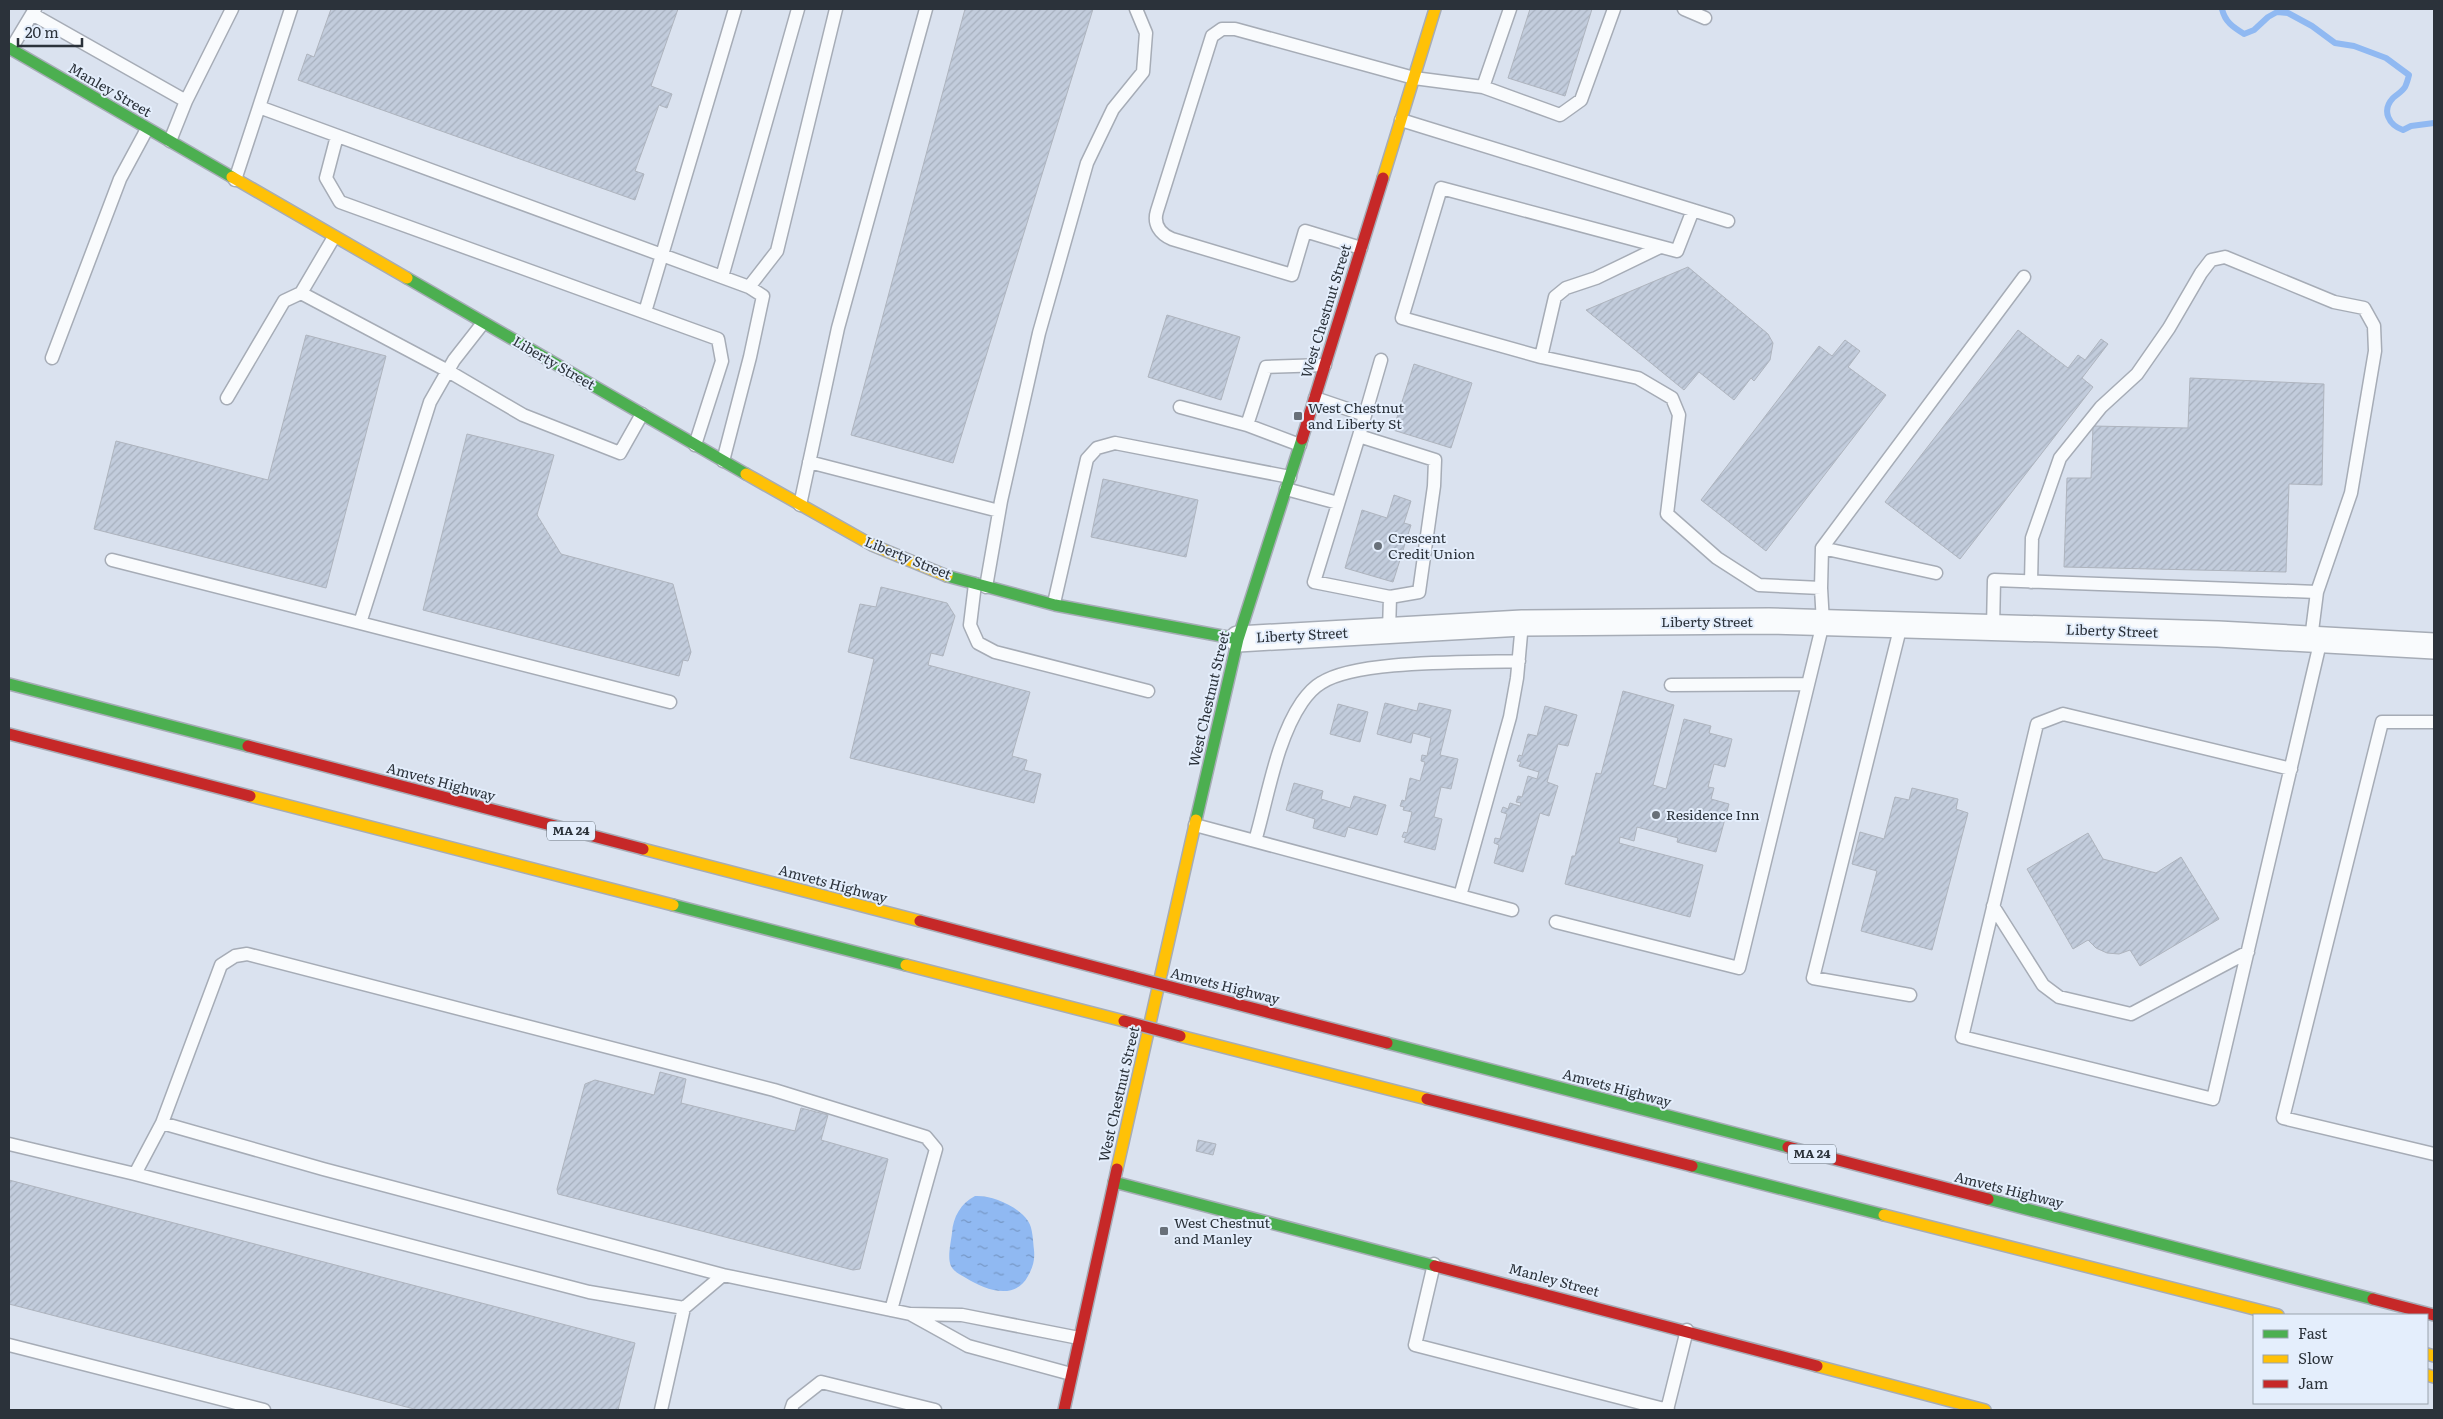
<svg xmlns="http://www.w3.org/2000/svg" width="2443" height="1419" font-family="Literata,serif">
<defs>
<pattern id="water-ripples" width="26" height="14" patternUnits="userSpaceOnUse" patternTransform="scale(1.25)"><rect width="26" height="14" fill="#90b9f2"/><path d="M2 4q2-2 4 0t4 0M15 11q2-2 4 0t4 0" fill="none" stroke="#7697c5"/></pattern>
<pattern id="building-hatch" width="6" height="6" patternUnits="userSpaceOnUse" patternTransform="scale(1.25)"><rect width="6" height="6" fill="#c2ccdc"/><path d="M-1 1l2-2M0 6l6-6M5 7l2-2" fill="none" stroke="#a7b0be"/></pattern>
</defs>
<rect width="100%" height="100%" fill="#dae2ef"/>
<!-- water -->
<path fill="url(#water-ripples)" d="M975,1196C992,1195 1018,1206 1028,1221C1033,1228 1033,1242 1034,1250C1035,1260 1033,1267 1028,1276C1015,1301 985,1290 966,1278C961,1275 954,1272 951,1266C947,1258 951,1242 952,1233C953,1217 961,1203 975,1196Z"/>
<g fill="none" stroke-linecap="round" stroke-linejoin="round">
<!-- stream -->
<path stroke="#90b9f2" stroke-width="6" d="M2222,9C2225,22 2233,27 2244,34L2254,30L2268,17L2277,12L2288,13L2312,26L2335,43L2354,46L2386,58L2409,75C2408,79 2407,83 2405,87C2402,92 2397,94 2393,98C2381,111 2389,125 2403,130L2411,126L2434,123"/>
</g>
<!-- building -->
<path fill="url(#building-hatch)" stroke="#aeb4be" d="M331,9H678L651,86L672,94L667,108L659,105L635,171L644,174L635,200L298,80L307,54L314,57Z
M965,9H1093L953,463L851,435Z
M1530,9H1592L1565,96L1508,78Z
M1688,267L1768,334L1773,343L1770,360L1754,381L1751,378L1734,400L1699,372L1684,390L1586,310Z
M1167,315L1240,337L1221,400L1148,377Z
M2018,330L2068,368L2078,355L2085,360L2101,339L2108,344L2082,378L2093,387L1960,559L1885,502Z
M306,335L386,356L326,588L94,529L116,441L268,480Z
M1845,340L1860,351L1848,367L1886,395L1766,551L1701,500L1819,346L1832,356Z
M1414,364L1472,383L1451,448L1393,430Z
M2190,378L2324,384L2322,485L2289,484L2286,572L2064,567L2067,478H2091L2093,426L2188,428Z
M467,434L554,455L537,515L561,554L673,584L691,652L688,661L683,660L679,676L423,610Z
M1103,479L1198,500L1186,557L1091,537Z
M1394,495L1411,501L1404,523L1411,525L1393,582L1345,568L1362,510L1387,518Z
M881,587L947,603L955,616L943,656L931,653L928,665L1030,692L1012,756L1027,760L1024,770L1041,774L1034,803L850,758L874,659L848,652L860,604L876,607Z
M1623,691L1674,705L1653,785L1666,789L1684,719L1711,726L1709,733L1732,739L1725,767L1714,764L1708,787L1714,788L1711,799L1729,804L1716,852L1677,842L1678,838L1637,827L1634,841L1620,837L1619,843L1703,865L1690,917L1565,884L1572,856H1575L1596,773L1601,774Z
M1385,703L1417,711L1419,703L1451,710L1440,755L1458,759L1451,789L1441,787L1434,817L1442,819L1435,850L1404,842L1406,838L1402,837L1404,832L1407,833L1412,812L1403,810L1404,807L1400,806L1402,800L1405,801L1410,778L1420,781L1425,762L1421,761L1422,755L1427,756L1431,738L1413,733L1411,743L1377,734Z
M1338,704L1368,712L1360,742L1330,734Z
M1545,706L1577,715L1568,746L1558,744L1547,782L1558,786L1549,816L1540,813L1523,872L1494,863L1499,845L1494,843L1495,838L1500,839L1507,814L1501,812L1503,807L1508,809L1510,803L1520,806L1521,803L1516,802L1518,796L1522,797L1528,776L1537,779L1539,772L1519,766L1521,762L1517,761L1519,755L1522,756L1528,734L1537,736Z
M1294,783L1323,791L1321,799L1350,808L1354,796L1386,805L1377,835L1348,827L1345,837L1313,828L1315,819L1286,810Z
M1912,788L1958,799L1956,809L1968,813L1932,950L1861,931L1877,871L1852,864L1860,832L1884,839L1895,797L1909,800Z
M2088,833L2103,859L2156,873L2181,857L2219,919L2140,966L2130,950L2119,954L2107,953L2096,948L2088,940L2073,949L2027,869Z
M660,1072L686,1079L681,1103L795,1131L801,1108L828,1115L821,1140L888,1159L860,1269L853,1270L558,1194L557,1189L585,1084L595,1080L654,1095Z
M1198,1140L1216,1144L1213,1155L1196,1151Z
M9,1180L635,1343L618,1410H418L9,1304Z"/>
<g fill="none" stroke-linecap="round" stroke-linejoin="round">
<!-- lane casing -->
<g stroke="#a6acb6" stroke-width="15">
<path id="lane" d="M1510,9L1483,87L1560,115L1581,100L1614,9
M1684,9L1705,18
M32,14L186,101L232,9
M11,49L35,9
M259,107L291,9
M1401,120L1728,221
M337,136L326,178L340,202L718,339L722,361L695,445
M170,141L186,101
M235,180L259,107L749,287L763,296L750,357L723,461
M334,237L301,293L448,371L523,415L620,453L642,414
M1361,248L1305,231L1292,275L1172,239C1160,234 1153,224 1157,211L1212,36L1222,29H1235L1414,78L1483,87
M722,277L798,9
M749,287L777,251L836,9
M645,312L735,9
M1541,357L1555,297L1566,288L1596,278L1660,247
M52,358L120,179L147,129
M1381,360L1359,436L1435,460L1434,486L1419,592L1390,597L1389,631
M227,398L284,301L301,293
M1315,398L1365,415
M1180,407L1247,425
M1359,436L1314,582L1390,597
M1300,445L1247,425L1266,367L1325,365
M809,462L999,511
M1286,489L1338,503
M800,505L838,328L926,9
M1822,548L1936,573
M112,560L360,623L430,402L454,360L483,323
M2031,582L2032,538L2060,458L2101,407L2137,374L2169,328L2201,273L2211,260L2225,257L2334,302L2364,308L2374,326L2375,351L2351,493L2317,592
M975,584L970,625L978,643L995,652L1148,691
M986,587L1001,501L1039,333L1087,163L1113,109L1143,72L1146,33L1136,9
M1821,588L1822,548L2024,277
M1054,603L1087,459L1097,448L1115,443L1290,477
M360,623L670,702
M1901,625L1813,978L1910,995
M1993,628L1994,580L2317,592L2311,639
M1671,685L1808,684
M2434,722H2382L2283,1118L2434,1154
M2291,769L2063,714L2037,724L1962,1037L2213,1099L2321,639
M1195,825L1460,896L1510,717L1517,678L1522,623
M1255,841C1268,797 1276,740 1302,702C1307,695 1314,687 1321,683C1358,659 1472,663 1519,661
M1460,896L1512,910
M1993,906L2043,985L2059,997L2131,1014L2248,952
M1556,922L1739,968L1823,623L1821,588L1759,585L1717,558L1667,514L1679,415L1672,398L1638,378L1541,357L1402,318L1441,188L1677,251L1693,210
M162,1123L221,965L235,956L247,954L774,1090L926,1137L936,1149L891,1310
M9,1144L135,1174
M1434,1264L1415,1345L1668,1410
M723,1275L323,1169L162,1123L135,1174L589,1292L684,1308L723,1275L910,1314L962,1315L1079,1338
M912,1315L968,1346L1071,1374
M9,1345L264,1410
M661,1410L684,1308
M791,1410L793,1404L821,1382L935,1410
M1667,1410L1687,1330"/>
</g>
<!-- street casing -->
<g stroke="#a6acb6" stroke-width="28">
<path id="street" d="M1238,639L1522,623L1769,621L2218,634L2434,646"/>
</g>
<!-- fast casing -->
<g stroke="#a6acb6" stroke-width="14">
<path id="fast" d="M9,48L232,177
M407,278L746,474
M947,576L1055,605L1238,639
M9,684L248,746
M1196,820L1238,639L1302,439
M673,905L906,965
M1387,1043L1788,1147
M1692,1166L1884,1215
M1114,1182L1435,1266
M1988,1199L2373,1299"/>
</g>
<!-- slow casing -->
<g stroke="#a6acb6" stroke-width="14">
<path id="slow" d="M232,177L407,278
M1383,178L1435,9
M746,474L872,545L947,576
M250,796L673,905
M643,849L920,921
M906,965L1124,1021
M1180,1036L1427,1099
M1117,1169L1196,820
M1884,1215L2278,1315
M2427,1354L2434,1356
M1817,1366L1985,1410
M2427,1375L2434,1377"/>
</g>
<!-- jam casing -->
<g stroke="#a6acb6" stroke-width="14">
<path id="jam" d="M1302,439L1383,178
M9,734L250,796
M248,746L643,849
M920,921L1133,977
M1190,992L1387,1043
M1427,1099L1692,1166
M1788,1147L1988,1199
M1435,1266L1817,1366
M2373,1299L2434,1315
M1064,1410L1117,1169"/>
</g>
<!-- lane -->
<use href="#lane" stroke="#f9fbfd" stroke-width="12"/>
<!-- street -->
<use href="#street" stroke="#f9fbfd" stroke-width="25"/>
<!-- fast -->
<use href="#fast" stroke="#4caf50" stroke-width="11"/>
<!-- slow -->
<use href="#slow" stroke="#ffc107" stroke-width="11"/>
<!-- jam -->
<use href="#jam" stroke="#c62828" stroke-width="11"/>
<!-- jam-bridge casing -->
<g stroke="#a6acb6" stroke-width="14" stroke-linecap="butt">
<path id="jam-bridge" d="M1133,977L1190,992
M1124,1021L1180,1036"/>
</g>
<!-- jam-bridge -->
<use href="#jam-bridge" stroke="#c62828" stroke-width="11"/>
</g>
<!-- markers -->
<g fill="#687079" stroke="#e4eefc" stroke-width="2">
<rect x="1293" y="411" width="10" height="10" rx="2.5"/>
<circle cx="1378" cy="546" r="5"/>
<circle cx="1656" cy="815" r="5"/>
<rect x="1159" y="1226" width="10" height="10" rx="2.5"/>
</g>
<g text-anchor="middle" stroke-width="4" stroke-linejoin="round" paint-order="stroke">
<!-- shield labels -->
<g fill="#e4eefc" stroke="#626a74" stroke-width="1">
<rect x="547" y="821.5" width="48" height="19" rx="4"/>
<rect x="1788" y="1144.5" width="48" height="19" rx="4"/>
</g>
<g font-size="12" font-weight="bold" fill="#2b323a">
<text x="571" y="835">MA 24</text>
<text x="1812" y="1158">MA 24</text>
</g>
<!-- street labels -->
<g font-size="14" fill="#2b323a" stroke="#e4eefc">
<text transform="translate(110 90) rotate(30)" y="5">Manley Street</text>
<text transform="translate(1326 311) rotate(-73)" y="5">West Chestnut Street</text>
<text transform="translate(554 363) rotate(30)" y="5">Liberty Street</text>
<text transform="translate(908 558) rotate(22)" y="5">Liberty Street</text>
<text x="1707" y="627">Liberty Street</text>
<text transform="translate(2112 631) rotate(2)" y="5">Liberty Street</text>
<text transform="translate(1302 635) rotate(-3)" y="5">Liberty Street</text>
<text transform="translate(1209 699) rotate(-77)" y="5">West Chestnut Street</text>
<text transform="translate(441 782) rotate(15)" y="5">Amvets Highway</text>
<text transform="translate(833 884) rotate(15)" y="5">Amvets Highway</text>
<text transform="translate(1225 986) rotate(14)" y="5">Amvets Highway</text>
<text transform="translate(1617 1088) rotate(15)" y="5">Amvets Highway</text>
<text transform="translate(1119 1094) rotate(-77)" y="5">West Chestnut Street</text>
<text transform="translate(2009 1190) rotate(14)" y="5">Amvets Highway</text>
<text transform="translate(1554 1280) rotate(15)" y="5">Manley Street</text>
</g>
<!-- poi labels -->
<g font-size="14" fill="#2b323a" stroke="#e4eefc" text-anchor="start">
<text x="1308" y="413">West Chestnut<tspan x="1308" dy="16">and Liberty St</tspan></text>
<text x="1388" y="543">Crescent<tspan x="1388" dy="16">Credit Union</tspan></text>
<text x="1666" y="820">Residence Inn</text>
<text x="1174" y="1228">West Chestnut<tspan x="1174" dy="16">and Manley</tspan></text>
</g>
</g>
<!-- border -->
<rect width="2443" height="1419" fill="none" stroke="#2b323a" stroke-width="20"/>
<!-- legend -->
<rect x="2253" y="1314" width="175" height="90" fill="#e4eefc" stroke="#9aa3ae"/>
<rect x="2263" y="1330" width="25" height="8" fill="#4caf50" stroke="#9aa3ae"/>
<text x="2298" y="1339" font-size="15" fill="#2b323a">Fast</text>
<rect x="2263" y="1355" width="25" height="8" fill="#ffc107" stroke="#9aa3ae"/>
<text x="2298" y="1364" font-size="15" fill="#2b323a">Slow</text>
<rect x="2263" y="1380" width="25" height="8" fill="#c62828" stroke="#9aa3ae"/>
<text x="2298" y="1389" font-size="15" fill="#2b323a">Jam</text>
<!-- scale -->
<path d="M18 38v8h64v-8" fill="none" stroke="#2b323a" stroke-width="2.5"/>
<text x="25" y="38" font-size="15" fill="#2b323a" stroke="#e4eefc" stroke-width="4" paint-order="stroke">20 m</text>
</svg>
